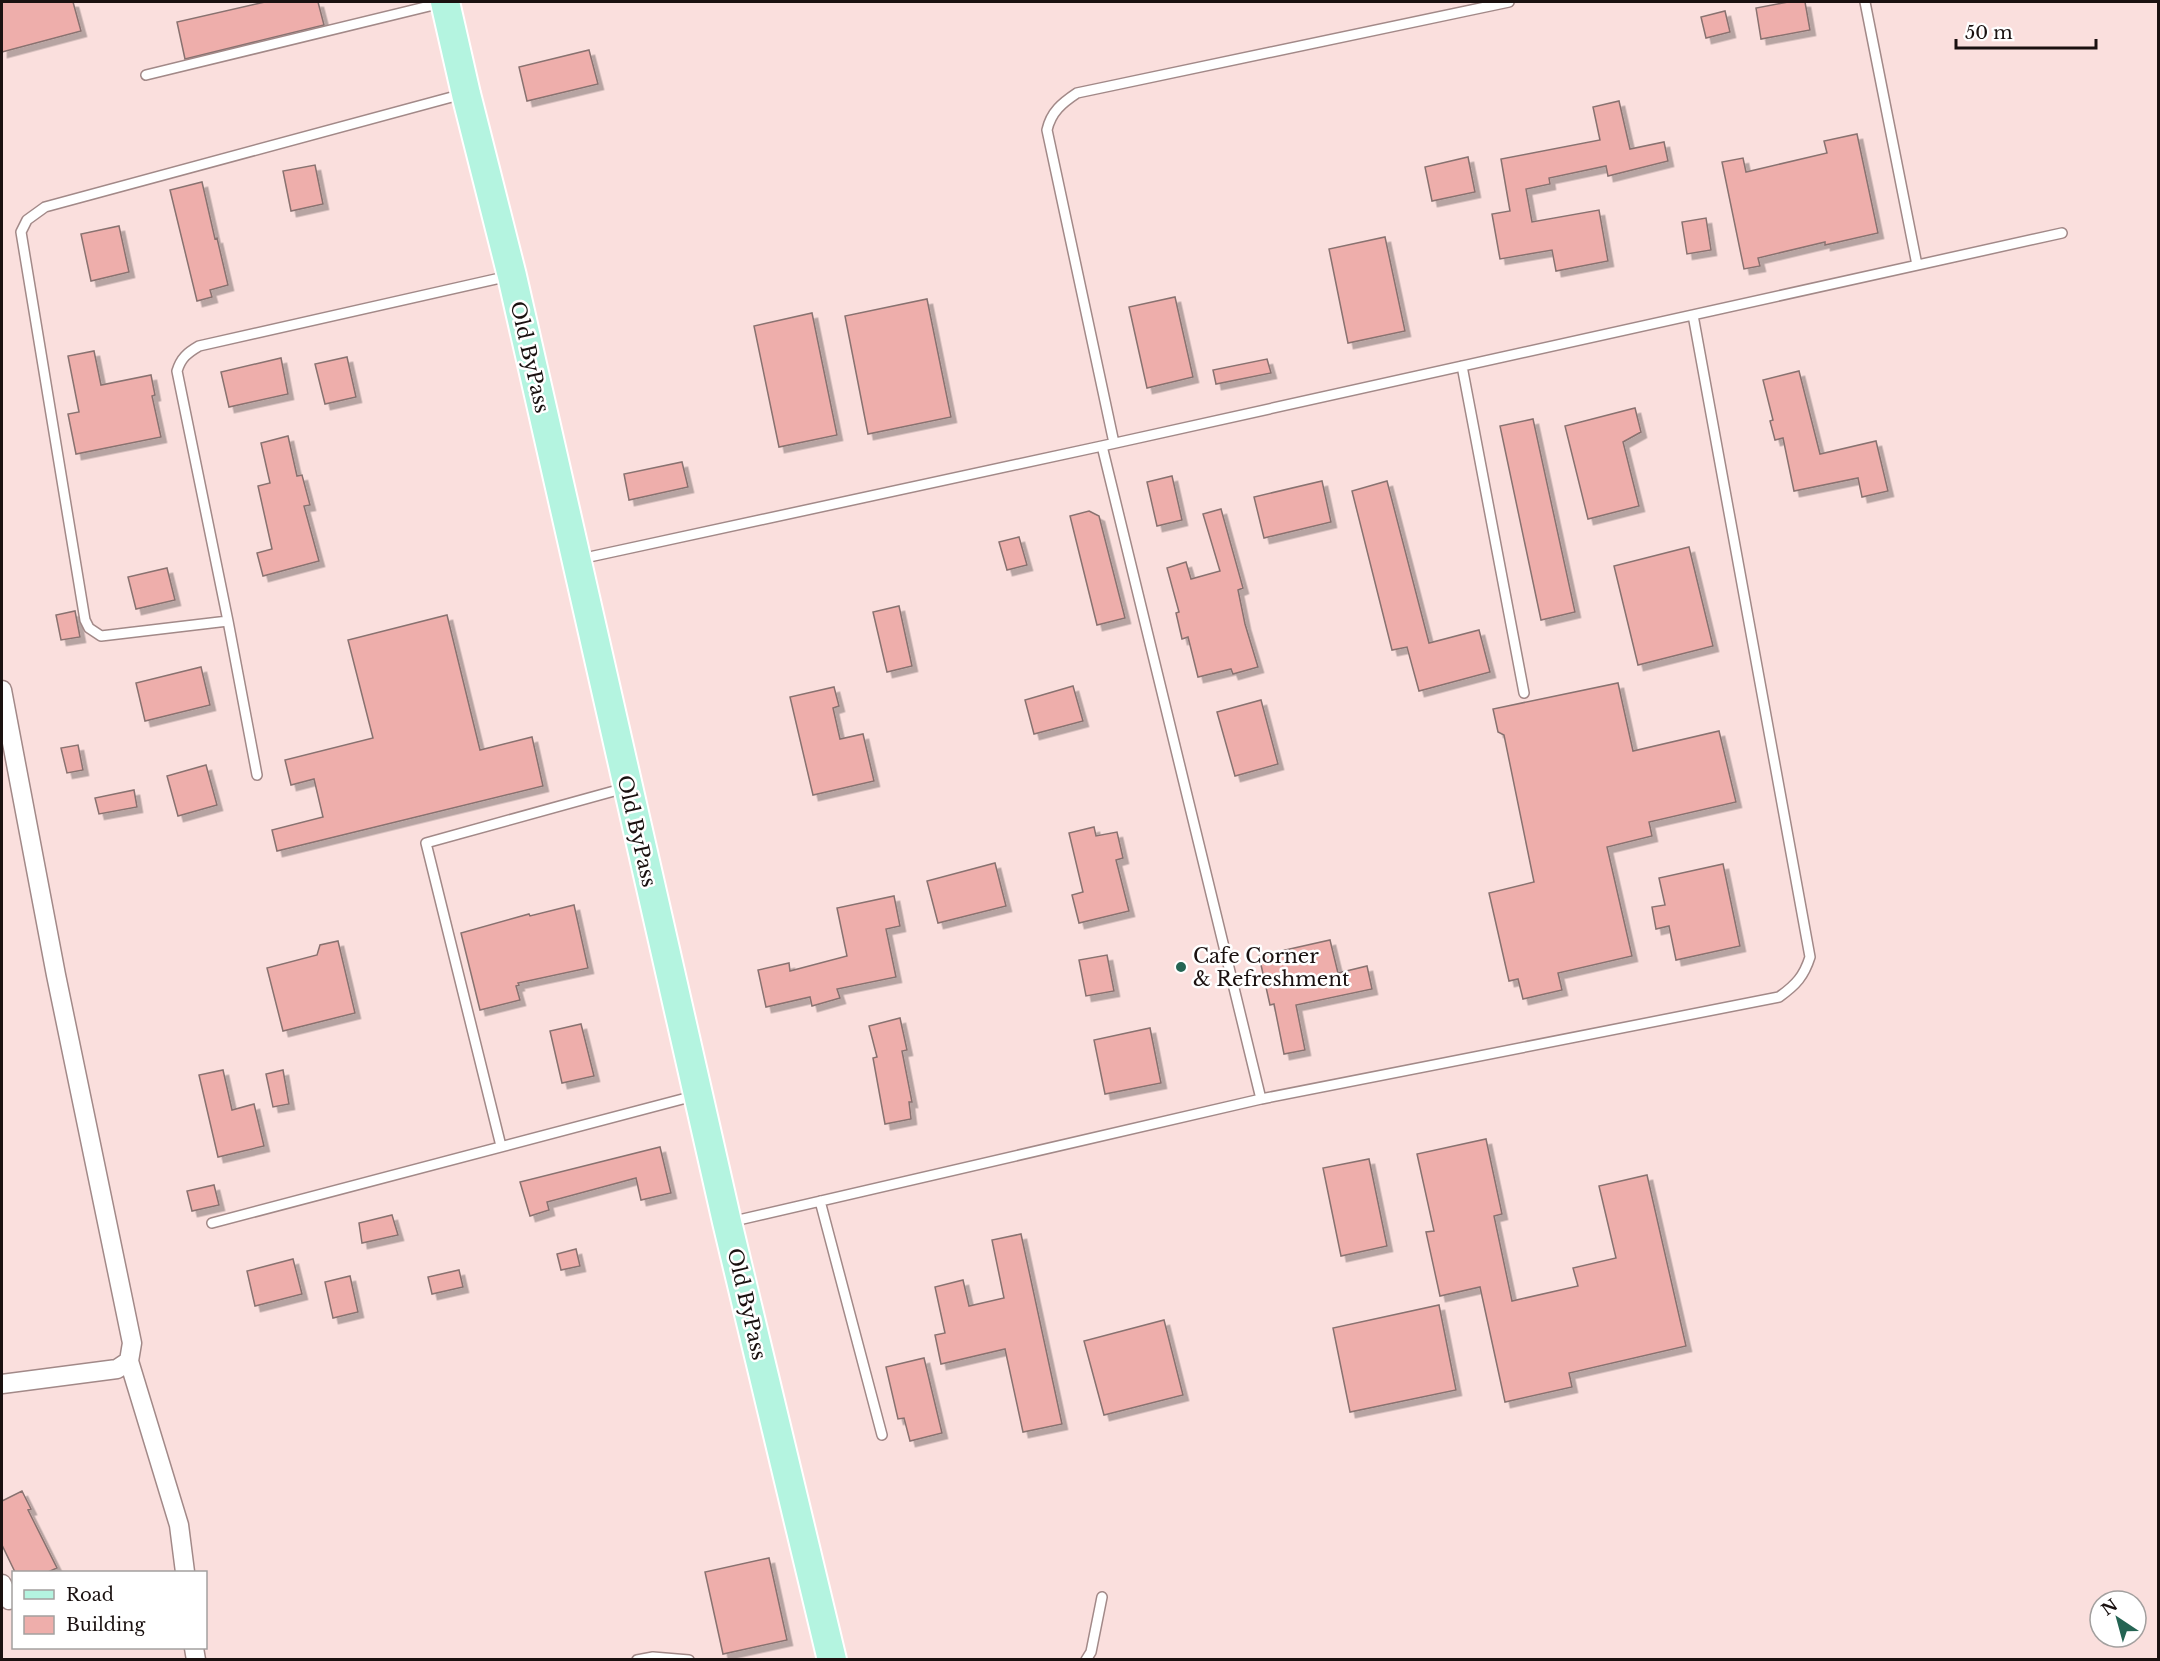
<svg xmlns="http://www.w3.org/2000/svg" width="2160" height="1661" font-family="'Libre Baskerville',serif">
<defs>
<filter id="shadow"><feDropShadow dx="5.5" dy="5.5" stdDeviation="0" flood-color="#0004"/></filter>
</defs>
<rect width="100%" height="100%" fill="#fadfdd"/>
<!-- building -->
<path fill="#eeaeab" stroke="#897270" stroke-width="1.5" filter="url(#shadow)" d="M2,2H73L81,31L2,52Z
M265,2H318L324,25L185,59L177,22Z
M1788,2H1805L1810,30L1761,39L1756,8Z
M1725,11L1730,32L1706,38L1701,17Z
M589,50L598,84L527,101L519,67Z
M1619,101L1630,149L1664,142L1668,161L1608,176L1606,166L1549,178L1550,184L1526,189L1532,222L1599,210L1608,261L1556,271L1552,250L1500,259L1492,214L1510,211L1501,159L1600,140L1593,107Z
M1857,134L1878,233L1825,245V242L1758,258L1760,266L1744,269L1722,162L1743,158L1746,172L1827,153L1824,141Z
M1468,157L1475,192L1432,201L1425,167Z
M315,165L323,204L291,211L283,171Z
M202,182L215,239L217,238L228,285L210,290L212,297L197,301L170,190Z
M1706,218L1711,250L1687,254L1682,222Z
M119,226L129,272L91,281L81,234Z
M1385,237L1405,331L1348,343L1329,249Z
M1175,297L1193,377L1147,388L1129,307Z
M927,299L951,417L868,434L845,316Z
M812,313L837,435L779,447L754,326Z
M94,351L101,385L151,375L155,395L152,396L161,437L76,454L68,414L79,412L68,356Z
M347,357L356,397L325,404L315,364Z
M281,358L288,394L229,407L221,372Z
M1267,359L1271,373L1216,384L1213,370Z
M1799,371L1820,454L1876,441L1888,491L1862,497L1858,478L1794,491L1783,438L1775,440L1770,421L1773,420L1763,380Z
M1635,408L1641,432L1623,442L1639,506L1588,519L1565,426Z
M1533,419L1575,612L1541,620L1500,426Z
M288,436L297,476L302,475L310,505L304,506L319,561L263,576L257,553L272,549L258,486L270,483L261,443Z
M682,462L688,487L629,500L624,474Z
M1172,476L1182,520L1157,526L1147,482Z
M1322,481L1331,522L1264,538L1254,497Z
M1387,481L1429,643L1479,630L1490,672L1419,691L1407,647L1392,650L1352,491Z
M1221,509L1243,588L1238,590L1245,624L1258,667L1233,674L1231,669L1198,677L1188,637L1182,639L1176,613L1179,612L1167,568L1186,562L1191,579L1220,571L1203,514Z
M1089,511L1099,516L1125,618L1097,625L1070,516Z
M1019,537L1027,565L1007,570L999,542Z
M1689,547L1713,646L1638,665L1614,566Z
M167,568L175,600L136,609L128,577Z
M899,606L912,666L887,672L873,612Z
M75,611L80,637L61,640L56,615Z
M447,615L480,750L532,737L543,786L277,851L272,830L323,817L314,779L291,785L285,760L373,738L348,640Z
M201,667L210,705L145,721L136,683Z
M1618,683L1633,751L1719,731L1736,802L1649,822L1652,836L1607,847L1632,956L1558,973L1562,990L1523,999L1518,979L1509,981L1489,893L1534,882L1504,735L1498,732L1493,709Z
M1073,686L1083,721L1034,734L1025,700Z
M834,687L839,706L833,708L840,739L863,734L874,781L813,795L790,697Z
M1261,700L1278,764L1235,776L1217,712Z
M78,745L83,770L67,773L61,748Z
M206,765L217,805L178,816L167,776Z
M134,790L137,807L99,814L95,798Z
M1094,827L1096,836L1117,832L1123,858L1116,860L1129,911L1079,923L1072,895L1083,892L1069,833Z
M995,863L1006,906L938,923L927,881Z
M1723,864L1740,946L1676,960L1669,926L1656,929L1652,907L1665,905L1659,878Z
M894,896L900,926L886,929L896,977L837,989L840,998L812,1006L810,997L766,1007L758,970L789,963L790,971L847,956L837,908Z
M574,905L588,968L518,983L519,985L516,986L520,1000L480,1010L461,933L529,914L530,916Z
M1330,940L1338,973L1367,966L1372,989L1296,1005L1305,1050L1284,1054L1274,1004L1270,1005L1259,956Z
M338,941L355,1013L283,1031L267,968L317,955L320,945Z
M1107,955L1114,991L1086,996L1079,960Z
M900,1018L907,1050L902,1051L912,1102H909L911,1119L885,1124L873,1058L877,1057L869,1026Z
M581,1024L594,1076L562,1083L550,1031Z
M1150,1028L1161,1083L1105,1094L1094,1040Z
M223,1070L232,1110L254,1104L264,1146L218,1157L199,1075Z
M283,1070L289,1104L273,1107L266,1074Z
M1486,1139L1502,1214L1494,1216L1512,1301L1578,1286L1573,1268L1616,1258L1599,1186L1647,1175L1686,1346L1569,1373L1572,1387L1505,1402L1480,1287L1440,1296L1426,1232L1434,1231L1417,1154Z
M660,1147L671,1193L641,1200L636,1178L547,1202L549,1210L530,1216L520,1182Z
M1369,1159L1387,1246L1341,1256L1323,1168Z
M214,1185L219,1205L192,1211L187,1191Z
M392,1215L398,1235L362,1243L359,1223Z
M1021,1234L1062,1424L1023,1432L1005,1349L941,1364L935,1335L945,1333L935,1287L963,1280L969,1306L1004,1298L992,1240Z
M576,1249L580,1266L561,1270L557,1254Z
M293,1259L302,1294L255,1306L247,1271Z
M459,1270L463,1287L432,1294L428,1277Z
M350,1276L358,1312L333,1318L325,1282Z
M1439,1305L1456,1390L1350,1412L1333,1328Z
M1164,1320L1183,1395L1104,1415L1084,1341Z
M924,1358L942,1433L910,1441L904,1418L898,1419L886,1367Z
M22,1491L31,1509L28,1510L57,1568L48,1572H15L2,1545V1501Z
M769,1558L787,1640L723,1654L705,1572Z"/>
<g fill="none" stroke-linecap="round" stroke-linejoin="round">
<!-- lane casing -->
<g stroke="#a28988" stroke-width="12">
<path id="lane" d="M1865,2L1917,265
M146,75L442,3
M1462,366L1524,693
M1114,443L1047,130C1051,112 1062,103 1077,93L1509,2
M1102,446L1261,1099
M580,559L1102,446L2062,233
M228,621L101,636L89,628L85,620L21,232L27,220L45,207L463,94
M257,775L228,621L177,371C181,358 187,353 199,346L509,276
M501,1146L426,843L625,788
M820,1201L882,1435
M730,1222L1261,1099L1779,997C1796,985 1804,976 1810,957L1693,315
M212,1223L694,1096
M637,1660L653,1657L689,1660
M1086,1660L1091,1652L1102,1597"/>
</g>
<!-- street casing -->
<g stroke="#a28988" stroke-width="21">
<path id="street" d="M2,690L56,975L132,1343L129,1361L117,1369L2,1384
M129,1361L179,1525L185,1572
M2,1584L9,1600
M194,1648L196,1660"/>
</g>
<!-- primary casing -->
<g stroke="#fff" stroke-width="32">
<path id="primary" d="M445,2L466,94L512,276L727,1222L832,1660"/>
</g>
<!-- lane -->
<use href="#lane" stroke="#fff" stroke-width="9"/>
<!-- street -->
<use href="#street" stroke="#fff" stroke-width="18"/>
<!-- primary -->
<use href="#primary" stroke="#b4f4e0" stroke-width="28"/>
</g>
<!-- markers -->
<circle fill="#246453" stroke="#fff" stroke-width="2" cx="1181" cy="967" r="6"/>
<g text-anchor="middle" stroke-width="5" stroke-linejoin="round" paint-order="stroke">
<!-- street labels -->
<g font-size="20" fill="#1a1110" stroke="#fff">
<text transform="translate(530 357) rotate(77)" y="7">Old ByPass</text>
<text transform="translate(637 831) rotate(77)" y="7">Old ByPass</text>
<text transform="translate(747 1304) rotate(77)" y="7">Old ByPass</text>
</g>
<!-- poi labels -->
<g font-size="20" fill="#1a1110" stroke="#fff" text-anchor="start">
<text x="1193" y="963">Cafe Corner<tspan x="1193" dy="23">&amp; Refreshment</tspan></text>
</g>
</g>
<!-- border -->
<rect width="2160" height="1661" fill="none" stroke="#1a1110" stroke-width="6"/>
<!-- legend -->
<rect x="12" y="1571" width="195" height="78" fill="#ffffff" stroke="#a3a09f" stroke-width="1.5"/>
<rect x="24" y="1590" width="30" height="9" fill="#b4f4e0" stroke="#a3a09f" stroke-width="1.5"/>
<text x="66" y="1601" font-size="18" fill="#1a1110">Road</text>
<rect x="24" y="1616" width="30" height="18" fill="#eeaeab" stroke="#a3a09f" stroke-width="1.5"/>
<text x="66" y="1631" font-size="18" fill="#1a1110">Building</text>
<!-- north arrow -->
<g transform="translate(2118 1619) rotate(324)"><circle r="28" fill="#ffffff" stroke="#a3a09f" stroke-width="1.5"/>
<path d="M0-4.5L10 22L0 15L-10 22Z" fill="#246453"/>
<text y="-9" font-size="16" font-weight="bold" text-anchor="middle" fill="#1a1110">N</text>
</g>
<!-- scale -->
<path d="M1956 39v9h140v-9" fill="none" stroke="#1a1110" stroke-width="3"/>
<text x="1965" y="39" font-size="18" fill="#1a1110" stroke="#ffffff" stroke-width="4.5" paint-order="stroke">50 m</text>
</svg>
